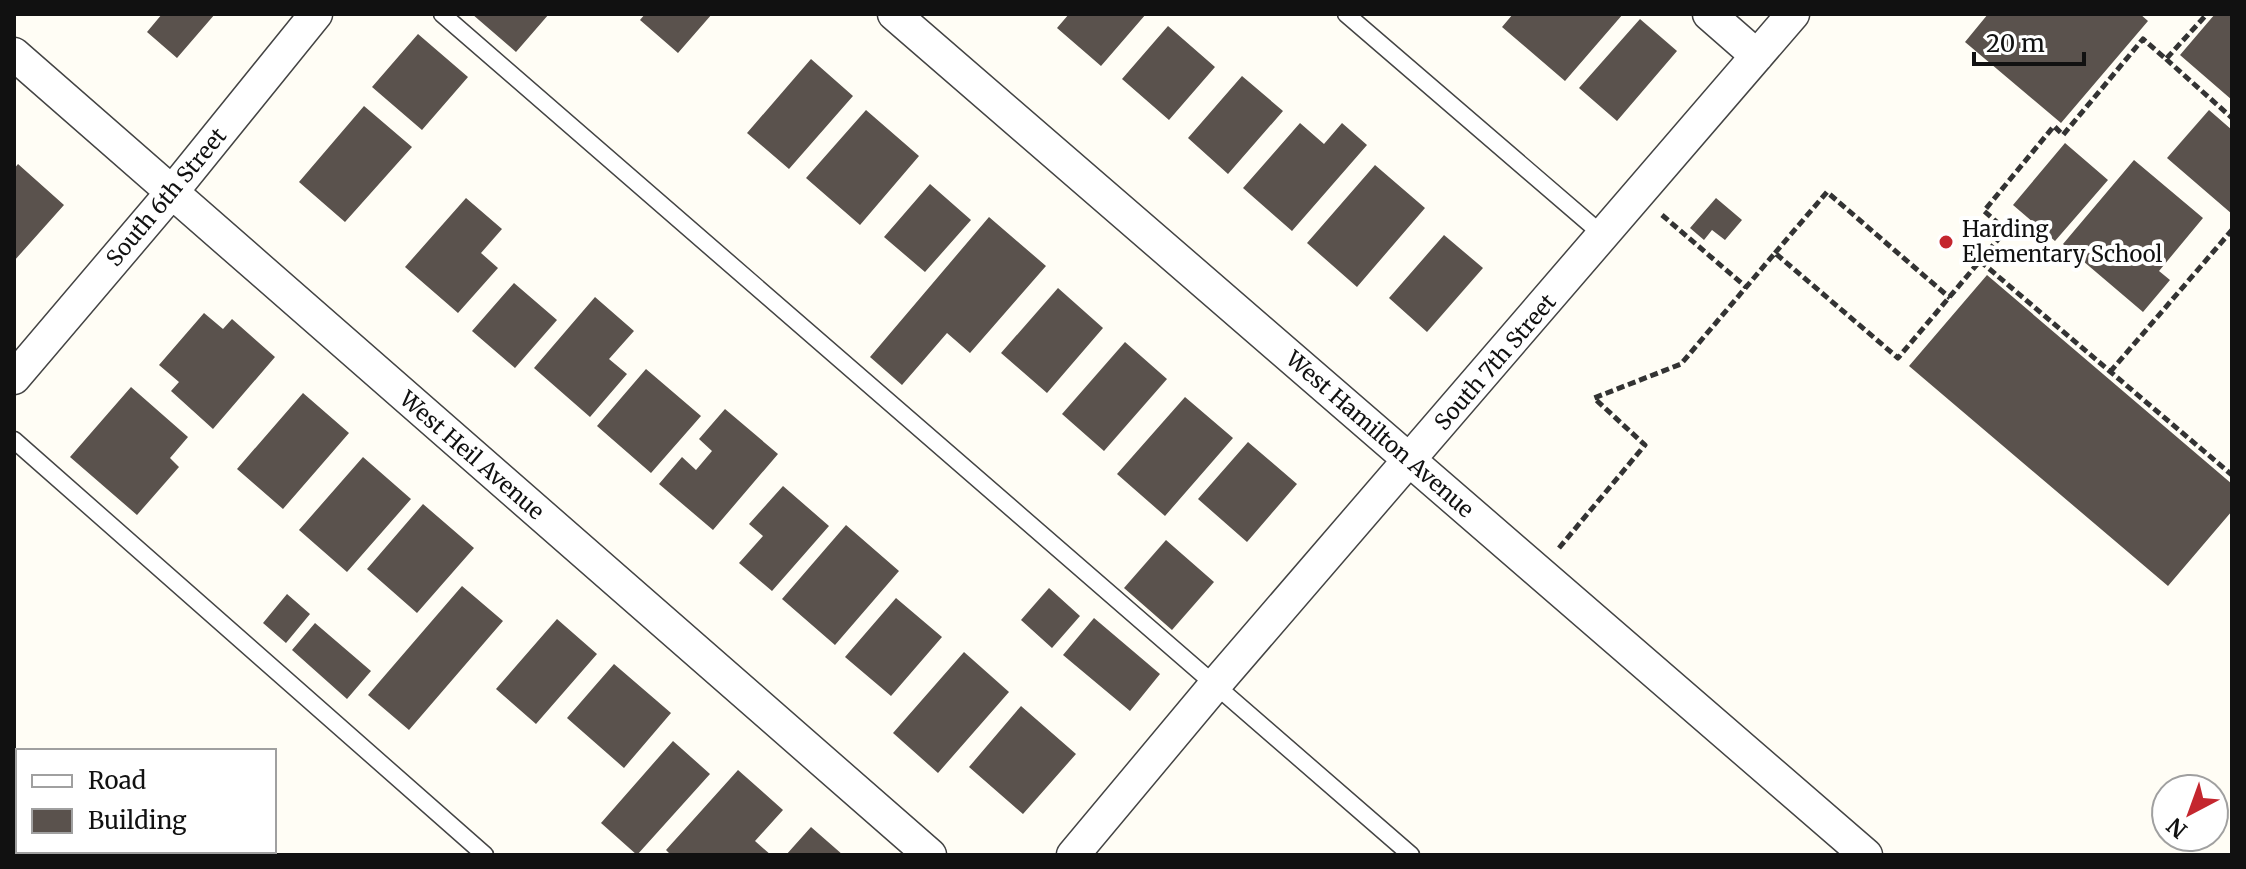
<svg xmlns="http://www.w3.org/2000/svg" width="2246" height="869" font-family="Merriweather,serif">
<rect width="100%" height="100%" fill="#fffdf5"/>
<!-- building -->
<path fill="#5a524d" d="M162,14H215L177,58L147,32Z
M472,14H549L516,52Z
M645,14H712L678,53L640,20Z
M1069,14H1146L1101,66L1057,28Z
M1513,14H1623L1565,81L1502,27Z
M1988,14H2140L2148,21L2061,123L1965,42Z
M2215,14H2232V100L2180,55Z
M1640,19L1677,51L1617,121L1579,88Z
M1168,26L1215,67L1169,120L1122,79Z
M418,34L468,77L422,130L372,87Z
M811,59L853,96L789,169L747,133Z
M1242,76L1283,111L1228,174L1188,138Z
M364,106L412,147L345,222L299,182Z
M866,110L919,156L860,225L806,178Z
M2209,110L2232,130V214L2167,158Z
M1300,123L1324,144L1342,123L1367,145L1292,231L1243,188Z
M2065,143L2108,180L2055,241L2013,205Z
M2134,160L2203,218L2159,271L2170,280L2143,312L2063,244Z
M18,164L64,205L14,261V169Z
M1375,165L1425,208L1357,287L1307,243Z
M930,184L971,220L925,272L884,237Z
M466,198L502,229L481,253L498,268L458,313L405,267Z
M1716,198L1742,220L1725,240L1712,230L1704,240L1690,228Z
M989,217L1046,266L970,353L947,333L902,385L870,357Z
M1444,235L1483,268L1427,332L1389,298Z
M1987,275L2232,484V511L2168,586L1909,366Z
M514,283L557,320L515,368L472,331Z
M1058,288L1103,328L1047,393L1001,353Z
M595,297L634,331L609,359L627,374L590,417L534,368Z
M204,313L223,329L232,319L275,357L213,429L171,391L179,382L159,365Z
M1125,342L1167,379L1104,451L1062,414Z
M646,369L701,416L651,473L597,426Z
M131,387L188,437L170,458L179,467L137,515L70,457Z
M303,393L349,433L283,509L237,469Z
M1185,397L1233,438L1165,516L1117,474Z
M725,409L778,454L713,530L659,484L682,457L696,470L712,451L699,439Z
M1248,442L1297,484L1247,542L1198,499Z
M363,457L411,499L347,572L299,530Z
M783,486L829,526L772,591L739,563L763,536L749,524Z
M423,504L474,548L417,613L367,569Z
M846,525L899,571L835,645L782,599Z
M1166,540L1214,582L1172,630L1124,588Z
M462,586L503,621L409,730L368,695Z
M1049,588L1080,616L1052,648L1021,620Z
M287,594L310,614L286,643L263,623Z
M896,598L942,637L891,696L845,657Z
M1094,618L1160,674L1130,711L1063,655Z
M557,619L597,654L536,724L496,689Z
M315,623L371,671L347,699L292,650Z
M964,652L1009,692L938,773L893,733Z
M614,664L671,713L624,768L567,718Z
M1021,706L1076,754L1023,814L969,767Z
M673,741L710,774L637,855L601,823Z
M738,770L783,810L755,841L771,855H671L666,850Z
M811,827L843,855H786Z"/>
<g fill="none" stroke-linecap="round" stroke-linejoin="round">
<!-- service casing -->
<g stroke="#444" stroke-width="19">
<path id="service" d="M442,14L1411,855
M1346,14L1604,236
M14,440L485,855"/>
</g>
<!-- minor casing -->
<g stroke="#444" stroke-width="35">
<path id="minor" d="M894,14L1866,855
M1709,14L1757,56
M14,54L930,855
M14,378L172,192L316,14
M14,822L18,826
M47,851L51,855
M1073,855L1215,685L1793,14"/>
</g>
<!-- path -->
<path stroke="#333" stroke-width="5" stroke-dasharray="8 4" stroke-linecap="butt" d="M2166,59L2232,118
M1662,215L1746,287
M1775,253L1827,192L1950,298
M1980,261L2232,475
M2110,372L2232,230
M1559,548L1645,445L1594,398L1681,364L1775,253L1898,358L2006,230L1984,211L2054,126L2063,135L2143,39L2166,59L2207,14"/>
<!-- service -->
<use href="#service" stroke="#fff" stroke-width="16"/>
<!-- minor -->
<use href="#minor" stroke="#fff" stroke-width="32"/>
</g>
<!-- markers -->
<circle fill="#c4262e" stroke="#fff" stroke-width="3" cx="1946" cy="242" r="8"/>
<g text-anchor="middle" stroke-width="8" stroke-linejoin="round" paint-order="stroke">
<!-- street labels -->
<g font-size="22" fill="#111" stroke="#fff">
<text transform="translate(166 197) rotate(-50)" y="8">South 6th Street</text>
<text transform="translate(1495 362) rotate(-49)" y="8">South 7th Street</text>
<text transform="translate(1380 434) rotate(41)" y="8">West Hamilton Avenue</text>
<text transform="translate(472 455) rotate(41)" y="8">West Heil Avenue</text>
</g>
<!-- poi labels -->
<g font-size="22" fill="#111" stroke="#fff" text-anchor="start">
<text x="1962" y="237">Harding<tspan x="1962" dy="25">Elementary School</tspan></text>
</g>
</g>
<!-- border -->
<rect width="2246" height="869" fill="none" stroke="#111111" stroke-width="32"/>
<!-- legend -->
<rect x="16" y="749" width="260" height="104" fill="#ffffff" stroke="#a0a0a0" stroke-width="2"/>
<rect x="32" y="775" width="40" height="12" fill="#ffffff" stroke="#a0a0a0" stroke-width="2"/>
<text x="88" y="789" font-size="24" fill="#111111">Road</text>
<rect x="32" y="809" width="40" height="24" fill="#5a524d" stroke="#a0a0a0" stroke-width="2"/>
<text x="88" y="829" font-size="24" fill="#111111">Building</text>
<!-- north arrow -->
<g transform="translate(2190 813) rotate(221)"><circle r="38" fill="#ffffff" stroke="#a0a0a0" stroke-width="2"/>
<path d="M0-6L14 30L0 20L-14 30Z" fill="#c4262e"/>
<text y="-12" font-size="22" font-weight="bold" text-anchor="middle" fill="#111111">N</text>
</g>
<!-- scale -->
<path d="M1974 52v12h110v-12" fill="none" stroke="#111111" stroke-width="4"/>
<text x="1986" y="52" font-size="24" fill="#111111" stroke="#ffffff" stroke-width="6" paint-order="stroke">20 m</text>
</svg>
